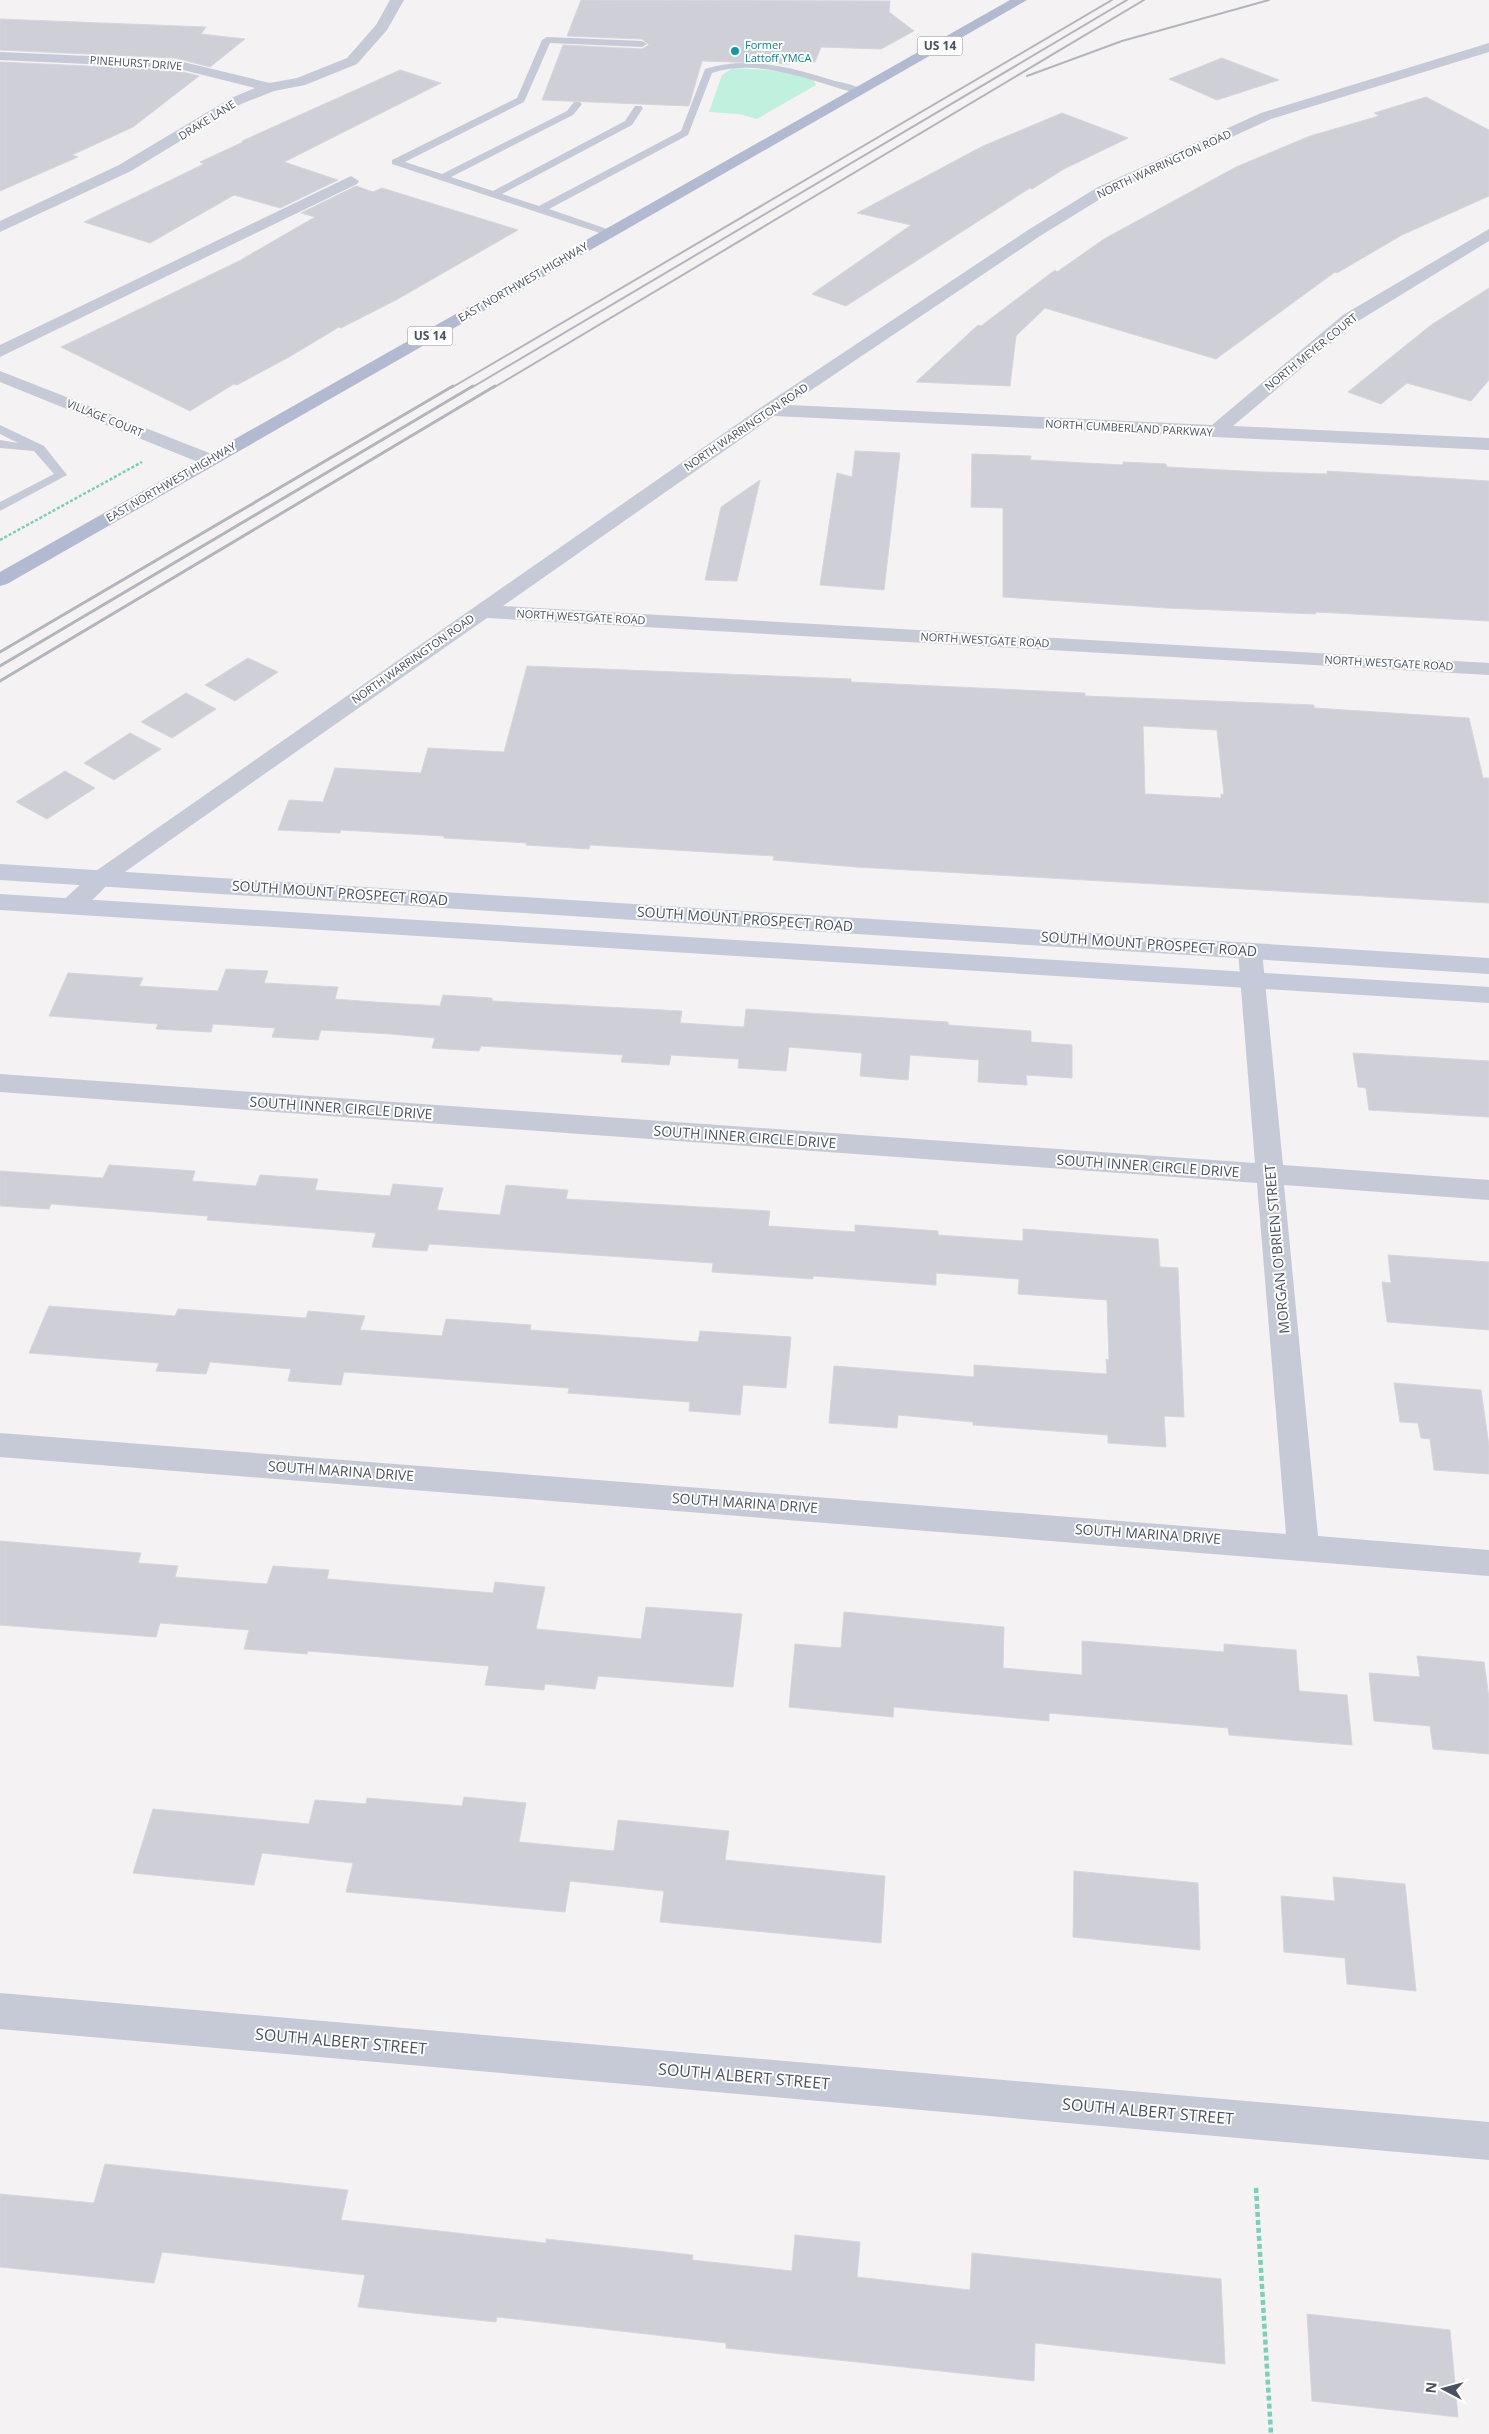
<svg xmlns="http://www.w3.org/2000/svg" width="1489" height="2434" font-family="'Open Sans',sans-serif">
<rect width="100%" height="100%" fill="#f4f2f2"/>
<!-- green -->
<path fill="#c0f1de" d="M733,68L784,71L813,79L816,85L757,119L739,114L709,112L722,75Z"/>
<!-- building -->
<path fill="#cecfd7" stroke="#d6d6dd" fill-rule="evenodd" d="M581,0L890,1L889,12L914,31L881,49L821,47L815,62L792,61L790,64L702,61L689,106L542,100L563,45L642,49L649,45L642,39L567,36Z
M0,19L206,27L201,34L245,39L210,67L175,58L0,50Z
M1222,58L1279,80L1217,100L1169,79Z
M0,62L175,70L199,76L133,127L72,155L78,157L0,191Z
M400,70L441,83L284,162L338,180L280,208L234,195L150,243L84,222L204,164L200,162L243,142L242,141Z
M1426,97L1489,130V196L1402,235L1337,273L1335,272L1216,359L1045,308L1016,336L1010,386L916,382L978,325L981,326L1055,270L1057,272L1104,239L1236,167L1310,136L1379,116L1374,113Z
M1062,113L1128,138L1064,169L1032,189L1030,188L846,306L812,294L911,225L857,213L983,146Z
M356,186L373,192L382,188L518,230L396,300L341,328L339,327L289,357L237,385L234,384L190,411L61,347L239,261L315,217L301,213Z
M1489,288V380L1471,401L1407,383L1381,404L1348,392L1431,325Z
M855,451L900,453L884,590L820,585L837,473L852,477Z
M972,454L1031,456L1030,460L1123,465V462L1166,464L1167,467L1262,472L1327,474V471L1489,481V621L1315,612L1316,614L1166,608L1003,597V508L971,507Z
M760,480L737,581L705,580L721,507Z
M248,658L278,672L235,701L205,685Z
M527,666L851,679V682L1085,693V696L1314,705V708L1469,718L1483,778H1489V903L856,867L773,860L774,856L590,845L589,849L526,845L527,843L444,838V836L341,830L340,833L278,830L289,800L323,802L335,768L421,773L428,748L504,752ZM1143,726L1217,730L1224,795L1221,794V798L1145,794Z
M186,693L216,709L172,738L141,722Z
M130,733L161,749L114,780L84,763Z
M65,771L95,788L47,819L16,802Z
M226,969L268,971L264,983L338,987L335,999L374,1002L440,1006L443,995L492,998V1001L682,1011L680,1023L744,1027L746,1009L948,1022V1025L1031,1031V1042L1072,1045V1078L1026,1075L1027,1085L978,1082L979,1060L910,1055L908,1080L860,1076L862,1053L789,1047L786,1071L738,1068L739,1059L671,1055L669,1065L621,1062L623,1055L481,1046L479,1051L432,1048L435,1038L391,1034L321,1030L318,1040L272,1037L275,1028L213,1024L211,1032L156,1029L158,1024L49,1016L68,973L143,978L139,986L218,991Z
M1353,1053L1489,1061V1117L1369,1110L1366,1088L1358,1087Z
M109,1165L195,1171L192,1181L256,1186L260,1175L318,1179L315,1190L390,1196L393,1184L443,1188L437,1210L500,1215L506,1185L568,1190L566,1199L770,1211L768,1226L855,1232V1225L938,1231V1235L1023,1241V1229L1158,1239L1160,1267L1178,1268L1184,1417L1164,1416L1166,1447L1108,1443V1435L973,1425V1422L898,1415L897,1428L829,1423L834,1366L974,1377V1365L1107,1374L1106,1359L1109,1360L1107,1300L1018,1294L1019,1279L936,1273V1285L813,1276V1279L712,1272L713,1263L429,1244L427,1251L372,1247L376,1233L207,1220L208,1216L51,1204L49,1209L0,1206V1171L103,1178Z
M1388,1255L1489,1262V1330L1387,1322L1382,1282L1391,1283Z
M49,1306L175,1316L178,1309L306,1318L308,1311L365,1316L360,1330L442,1336L446,1319L531,1325L530,1330L698,1342L700,1331L791,1337L786,1388L743,1385L740,1415L689,1411L690,1402L568,1393L569,1388L344,1372L341,1385L288,1381L291,1369L210,1362L206,1374L156,1371L159,1363L29,1353Z
M1394,1383L1481,1390L1489,1446V1474L1434,1470L1430,1439L1421,1438L1418,1423L1400,1422Z
M0,1541L141,1553L138,1563L178,1566L175,1577L267,1584L273,1566L329,1570L327,1579L493,1593L495,1582L545,1587L536,1629L641,1639L646,1607L742,1614L733,1687L598,1676L595,1689L545,1684L544,1690L485,1685L489,1666L308,1651L307,1654L244,1649L249,1630L160,1623L156,1637L0,1625Z
M844,1612L1004,1627L1003,1668L1082,1675V1641L1224,1652V1644L1296,1650L1299,1691L1347,1695L1352,1745L1229,1735L1228,1728L1049,1713V1721L894,1707L893,1717L789,1707L795,1644L841,1648Z
M1417,1656L1484,1662L1489,1698V1754L1433,1749L1430,1726L1374,1721L1369,1673L1420,1677Z
M464,1797L526,1803L519,1842L614,1851L618,1820L729,1831L725,1860L885,1876L881,1943L660,1922L664,1891L570,1881L565,1912L346,1892L353,1863L262,1853L254,1885L133,1873L153,1809L309,1824L315,1800L366,1804L367,1798L462,1806Z
M1074,1871L1198,1883L1200,1950L1073,1937Z
M1333,1877L1405,1884L1416,1991L1347,1984L1345,1958L1284,1952L1281,1896L1335,1901Z
M105,2164L348,2190L341,2220L546,2243V2239L693,2255L692,2260L792,2271L795,2235L860,2242L857,2277L970,2290L972,2253L1221,2279L1225,2364L1035,2343L1034,2381L726,2348V2343L497,2317L496,2322L358,2307L365,2275L162,2252L154,2283L0,2267V2194L94,2203Z
M1307,2314L1450,2330L1458,2417L1312,2401Z"/>
<g fill="none" stroke-linecap="round" stroke-linejoin="round">
<!-- path-far1 -->
<path stroke="#77d0b8" stroke-width="2.5" stroke-dasharray="3 2" stroke-linecap="butt" d="M0,540L142,462"/>
<!-- path -->
<path stroke="#77d0b8" stroke-width="4.5" stroke-dasharray="5 3" stroke-linecap="butt" d="M1256,2188L1271,2434"/>
<!-- lane -->
<path fill="#c5cad6" fill-rule="evenodd" d="M547,37L642,41L647,44L642,47L550,43L524,102L405,162L442,174L567,111L574,102H580L582,104L573,115L451,177L493,191L625,121L635,106H641L643,108L632,125L502,194L539,206L681,131L705,69C748,55 793,68 835,81C844,83 857,85 864,91L859,94C813,82 760,57 712,73L688,135L549,209L613,231L614,233L609,236L392,164V160L517,98L542,40Z
M0,425L44,446L67,475L0,511V502L54,474L34,451L0,448V440L18,443L0,434Z"/>
<!-- street -->
<path fill="#c5cad6" fill-rule="evenodd" d="M390,0H404L387,30L357,64L305,85L274,91L241,104L131,171L0,232V221L119,165L231,98L255,88L175,68L0,60V52L175,60L270,83L297,78L347,58L376,25Z
M1489,43V52L1271,119L1110,193L1040,236L789,405L1212,425L1343,315L1489,229V241L1355,323L1233,426L1489,438V450L774,416L503,606L1489,663V675L487,618L109,883C96,896 81,916 62,911L58,905L93,873L763,406L1028,230L1098,187L1261,113Z
M351,176L359,181L357,184L0,357V345Z
M0,371L217,456L220,460L217,464H203L0,382Z
M1250,943L1259,945L1262,951L1283,1165L1489,1180V1200L1284,1185L1318,1536L1489,1550V1576L0,1457V1433L1286,1534L1257,1183L0,1092V1074L1255,1163L1238,951L1241,945Z
M0,1993L1489,2122V2160L0,2029Z"/>
<!-- secondary -->
<path fill="#c4cada" fill-rule="evenodd" d="M0,864L1489,958V974L0,880Z
M0,894L1489,987V1003L0,910Z"/>
<!-- primary -->
<path fill="#b1bad0" fill-rule="evenodd" d="M1010,0H1027L7,584L0,586V572Z"/>
<!-- rail-far1 -->
<path stroke="#b4b5bc" stroke-width="2" d="M1027,76L1122,41L1269,0
M451,388L1112,0
M471,388L1127,0
M493,388L1144,0"/>
<!-- rail -->
<path stroke="#b4b5bc" stroke-width="3" d="M0,652L453,386
M0,666L473,386
M0,681L495,386"/>
</g>
<!-- markers -->
<circle fill="#0f9aa8" stroke="#fff" stroke-width="2" cx="735" cy="51" r="5"/>
<g text-anchor="middle" stroke-width="4" stroke-linejoin="round" paint-order="stroke">
<!-- far-culture labels -->
<g font-size="11" fill="#0d838f" stroke="#fff" text-anchor="start">
<text x="745" y="49">Former<tspan x="745" dy="13">Lattoff YMCA</tspan></text>
</g>
<!-- far-street labels -->
<g font-size="11" fill="#495060" stroke="#fff">
<text transform="translate(136 63) rotate(4)" y="4">PINEHURST DRIVE</text>
<text transform="translate(207 120) rotate(-32)" y="4">DRAKE LANE</text>
<text transform="translate(1164 164) rotate(-25)" y="4">NORTH WARRINGTON ROAD</text>
<text transform="translate(523 282) rotate(-30)" y="4">EAST NORTHWEST HIGHWAY</text>
<text transform="translate(1311 352) rotate(-39)" y="4">NORTH MEYER COURT</text>
<text transform="translate(105 418) rotate(22)" y="4">VILLAGE COURT</text>
<text transform="translate(746 427) rotate(-34)" y="4">NORTH WARRINGTON ROAD</text>
<text transform="translate(1129 428) rotate(3)" y="4">NORTH CUMBERLAND PARKWAY</text>
<text transform="translate(171 482) rotate(-30)" y="4">EAST NORTHWEST HIGHWAY</text>
<text transform="translate(581 617) rotate(3)" y="4">NORTH WESTGATE ROAD</text>
<text transform="translate(985 640) rotate(3)" y="4">NORTH WESTGATE ROAD</text>
<text transform="translate(413 659) rotate(-35)" y="4">NORTH WARRINGTON ROAD</text>
<text transform="translate(1389 663) rotate(3)" y="4">NORTH WESTGATE ROAD</text>
</g>
<!-- shield labels -->
<g fill="#fff" stroke="#808490" stroke-width="1">
<rect x="917.5" y="36.5" width="45" height="19" rx="4"/>
<rect x="407.5" y="326.5" width="45" height="19" rx="4"/>
</g>
<g font-size="12" font-weight="bold" fill="#495060">
<text x="940" y="50">US 14</text>
<text x="430" y="340">US 14</text>
</g>
<!-- street labels -->
<g font-size="14" fill="#495060" stroke="#fff">
<text transform="translate(340 893) rotate(4)" y="5">SOUTH MOUNT PROSPECT ROAD</text>
<text transform="translate(745 919) rotate(4)" y="5">SOUTH MOUNT PROSPECT ROAD</text>
<text transform="translate(1149 944) rotate(4)" y="5">SOUTH MOUNT PROSPECT ROAD</text>
<text transform="translate(341 1108) rotate(4)" y="5">SOUTH INNER CIRCLE DRIVE</text>
<text transform="translate(745 1137) rotate(4)" y="5">SOUTH INNER CIRCLE DRIVE</text>
<text transform="translate(1148 1166) rotate(4)" y="5">SOUTH INNER CIRCLE DRIVE</text>
<text transform="translate(1277 1249) rotate(-95)" y="5">MORGAN O'BRIEN STREET</text>
<text transform="translate(341 1471) rotate(4)" y="5">SOUTH MARINA DRIVE</text>
<text transform="translate(745 1503) rotate(4)" y="5">SOUTH MARINA DRIVE</text>
<text transform="translate(1148 1534) rotate(4)" y="5">SOUTH MARINA DRIVE</text>
</g>
<!-- near-street labels -->
<g font-size="16" fill="#495060" stroke="#fff">
<text transform="translate(341 2041) rotate(5)" y="6">SOUTH ALBERT STREET</text>
<text transform="translate(744 2076) rotate(5)" y="6">SOUTH ALBERT STREET</text>
<text transform="translate(1148 2111) rotate(5)" y="6">SOUTH ALBERT STREET</text>
</g>
</g>
<!-- north arrow -->
<g transform="translate(1444 2389) rotate(276)" stroke="#ffffff" stroke-width="4" paint-order="stroke">
<path d="M0-4L9 19L0 12L-9 19Z" fill="#495060"/>
<text y="-8" font-size="14" font-weight="bold" text-anchor="middle" fill="#495060">N</text>
</g>
</svg>
